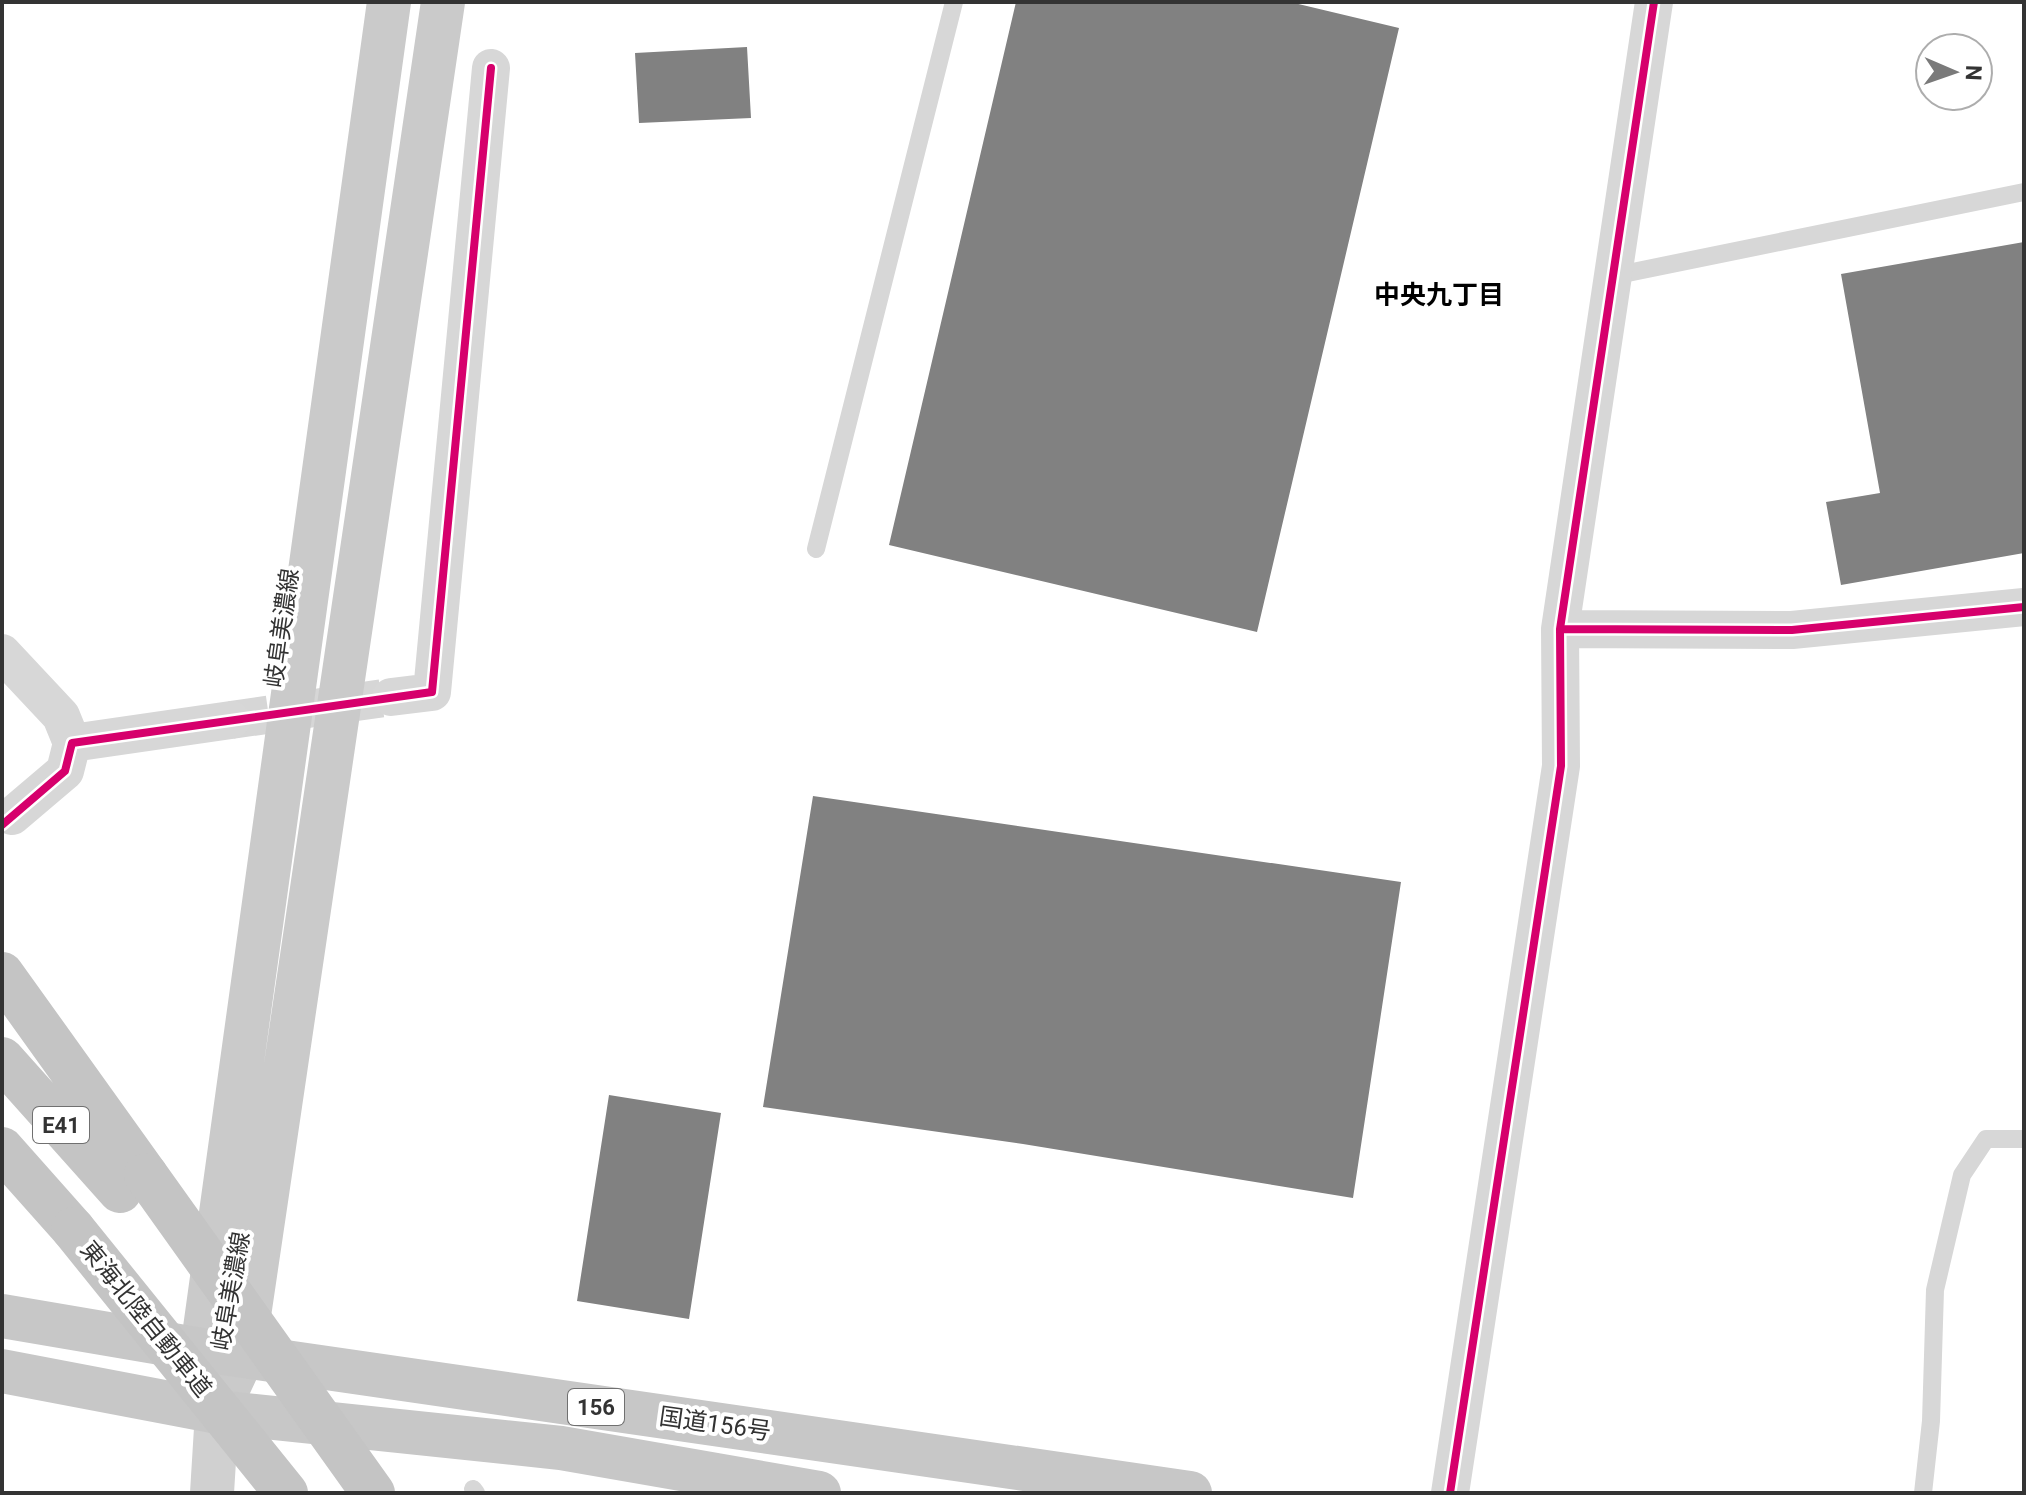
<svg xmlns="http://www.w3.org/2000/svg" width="2026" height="1495" font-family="Roboto,'Noto Sans JP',sans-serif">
<rect width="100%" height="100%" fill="#fff"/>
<!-- building -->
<path fill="#818181" d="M1016,2H1290L1399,28L1257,632L889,545Z
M747,47L751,118L639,123L635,53Z
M2024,242V553L1841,585L1826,502L1880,493L1841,274Z
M813,796L1401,882L1353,1198L1023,1144L763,1107Z
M609,1095L721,1113L689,1319L577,1301Z"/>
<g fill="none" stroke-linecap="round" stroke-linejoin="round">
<!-- minor-tunnel -->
<path stroke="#d6d6d6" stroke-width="38" stroke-dasharray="38 19" stroke-linecap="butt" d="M231,720L391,697"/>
<!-- service -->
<path stroke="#d7d7d7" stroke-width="18" d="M1613,276L2024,192
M816,549L954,2
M473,1489L476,1493
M1923,1493L1931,1421L1935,1290L1962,1175L1986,1139H2024"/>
<!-- minor -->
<path stroke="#d7d7d7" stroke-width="38" d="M1654,2L1560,629L1792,630L2024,607
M2,653L61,716L72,743
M391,697L432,692L491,68
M12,816L65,771L72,743L231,720
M1450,1493L1561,766L1560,629"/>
<!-- secondary -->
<path stroke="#d0d0d0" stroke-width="44" d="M212,1493L217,1412"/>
<!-- primary -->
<path stroke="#cacaca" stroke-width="44" d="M211,1386L202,1350L389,2
M217,1412L243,1356L443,2"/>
<!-- trunk -->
<path stroke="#c7c7c7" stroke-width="44" d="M2,1316L202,1350L1190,1493
M2,1371L217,1412L561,1448L819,1493"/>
<!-- motorway -->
<path stroke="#c4c4c4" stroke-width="44" d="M2,974L146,1175
M2,1059L120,1191
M2,1149L73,1229"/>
<!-- motorway-bridge -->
<path stroke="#c4c4c4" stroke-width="44" d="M146,1175L373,1493
M73,1229L286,1493"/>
<!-- cycleway casing -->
<g stroke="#fff" stroke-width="13">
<path id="cycleway" d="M1654,2L1560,629L1792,630L2024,607
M2,825L65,771L72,743L432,692L491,68
M1450,1493L1561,766L1560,629"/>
</g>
<!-- cycleway -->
<use href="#cycleway" stroke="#d6006c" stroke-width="8"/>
</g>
<g text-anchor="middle" stroke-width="8" stroke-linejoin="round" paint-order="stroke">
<!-- shield labels -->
<g fill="#fff" stroke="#707070" stroke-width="2">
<rect x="33" y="1107" width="56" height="36" rx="6"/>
<rect x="568" y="1389" width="56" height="36" rx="6"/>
</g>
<g font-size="22" font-weight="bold" fill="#333">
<text x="61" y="1133">E41</text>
<text x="596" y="1415">156</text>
</g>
<!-- street labels -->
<g font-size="24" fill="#333" stroke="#fff">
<text transform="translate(282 628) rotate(-82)" y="8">岐阜美濃線</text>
<text transform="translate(231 1291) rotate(-80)" y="8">岐阜美濃線</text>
<text transform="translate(146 1319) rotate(51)" y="8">東海北陸自動車道</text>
<text transform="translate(715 1424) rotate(8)" y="8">国道156号</text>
</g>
<!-- neighbourhood labels -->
<g font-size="26" font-weight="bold" fill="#000" stroke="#fff">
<text x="1439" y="304">中央九丁目</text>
</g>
</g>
<!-- border -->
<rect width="2026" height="1495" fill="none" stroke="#333333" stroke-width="8"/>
<!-- north arrow -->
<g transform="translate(1954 72) rotate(92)"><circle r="38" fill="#ffffff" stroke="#adadad" stroke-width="2"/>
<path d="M0-6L14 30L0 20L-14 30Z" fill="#7a7a7a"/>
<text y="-12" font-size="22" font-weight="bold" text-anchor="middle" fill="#333333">N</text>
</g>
</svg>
